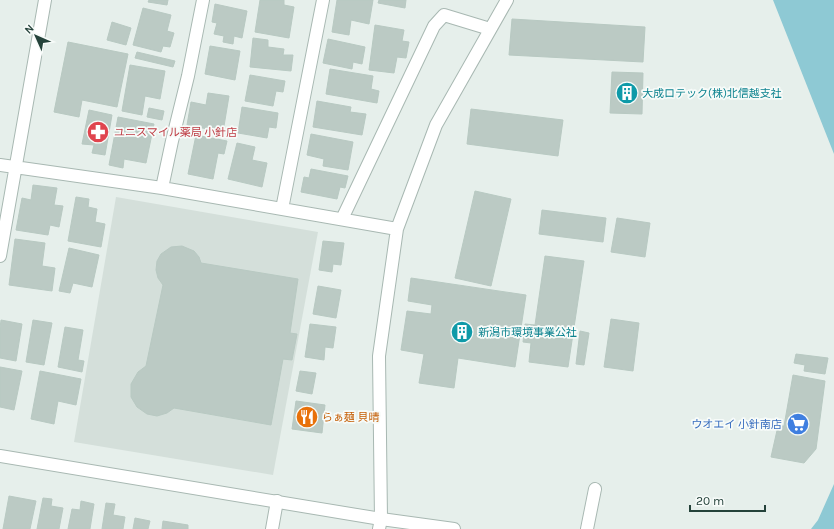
<svg xmlns="http://www.w3.org/2000/svg" width="834" height="529" font-family="Karla,'Noto Sans JP',sans-serif">
<rect width="100%" height="100%" fill="#e6efeb"/>
<!-- built -->
<path fill="#d4dfda" d="M116,197L318,232L273,475L74,442Z"/>
<!-- water -->
<path fill="#8ec9d4" d="M773,0H834V154Z
M834,484V529H811L818,520Z"/>
<!-- building -->
<path fill="#bbcac4" stroke="#b8c9c2" d="M149,0H168L167,5L148,2Z
M260,0H284V5L294,7L289,38L255,32Z
M337,0H373L369,24L351,20L349,35L332,32Z
M379,0H406L405,8L378,3Z
M215,4L247,11L242,38L234,36L233,44L223,42L224,36L214,34L217,23L212,22Z
M143,8L171,15L167,31L174,33L170,47L163,46L161,52L133,45Z
M512,19L645,27L643,62L509,55Z
M112,22L131,28L126,45L107,40Z
M375,25L404,30L402,41L409,42L406,58L397,57L394,73L369,70Z
M253,38L268,40V47L284,49L283,55H293L291,71L250,67Z
M328,39L365,47L362,64L353,62L352,69L323,63Z
M68,42L128,54L117,107L82,100L79,117L54,112Z
M210,46L240,51L235,80L205,74Z
M137,52L175,61L173,67L135,58Z
M130,65L165,71L160,99L145,96L142,115L122,111Z
M330,69L373,76L371,89L379,91L377,103L326,94Z
M612,72L643,73L642,114L610,113Z
M250,75L285,81L283,92L276,91L273,106L245,101Z
M208,93L229,96L223,132L187,125L191,102L206,105Z
M317,101L351,107L350,112L366,114L362,135L313,127Z
M242,107L278,113L276,128L269,127L267,138L238,133Z
M149,108L164,111L162,120L147,117Z
M471,109L563,120L558,156L467,144Z
M89,110L112,115L105,155L92,153L94,145L82,144Z
M118,117L154,124L146,163L124,159L123,168L109,165Z
M311,134L353,142L348,170L323,166L324,159L307,155Z
M196,135L227,141L224,154L218,153L213,179L188,174Z
M237,143L255,147L252,160L267,163L262,187L228,179Z
M311,169L348,176L345,188L340,187L337,199L301,192L304,177L309,178Z
M33,185L57,188L54,205L63,206L59,227L50,225L48,235L16,230L22,198L31,200Z
M475,191L511,199L491,286L455,278Z
M76,197L89,199L88,207L97,209L95,222L105,224L101,247L68,241Z
M542,210L606,218L603,242L539,234Z
M617,218L650,223L645,257L611,252Z
M15,239L45,243L42,266L55,268L52,291L9,285Z
M323,241L344,243L341,265L333,264L332,272L319,270Z
M182,246L194,251L199,257L201,263L298,279L290,333L297,334L292,360L283,359L271,425L174,408L167,413L157,416L147,414L137,407L131,397V384L138,372L146,366L163,285L158,278L156,270L157,261L161,254L171,247Z
M69,248L99,255L92,287L73,283L70,293L59,291Z
M545,256L584,261L568,367L529,362L531,343L523,342L525,324L535,325Z
M411,278L526,295L515,367L458,358L454,388L419,383L424,354L401,350L407,311L431,314L432,305L408,301Z
M318,286L341,290L336,318L313,314Z
M611,319L639,323L633,371L604,367Z
M1,320L22,324L16,361L0,358V328Z
M33,320L52,323L44,365L26,362Z
M310,324L336,327L333,348L325,347L324,360L305,357Z
M65,327L83,330L78,360L84,361L82,372L58,367Z
M580,331L589,333L584,365L576,364Z
M796,354L828,358L825,374L804,371L805,365L794,363Z
M0,367L22,371L14,410L0,407Z
M40,371L81,379L76,405L58,401L54,424L31,419Z
M300,371L316,373L312,394L296,391Z
M793,375L825,381L816,449L804,463L771,457L778,426H784Z
M296,401L325,405L322,433L292,429Z
M9,496L36,501L30,529H3Z
M43,498L52,499L51,506L63,508L59,529H37Z
M81,501L94,504L90,529H68L72,509L80,510Z
M106,503L115,504L113,515L125,517L123,529H102Z
M135,518L150,521L148,529H133Z
M163,521L188,525V529H162Z"/>
<g fill="none" stroke-linecap="round" stroke-linejoin="round">
<!-- service casing -->
<g stroke="#a8b8b2" stroke-width="14">
<path id="service" d="M587,529L595,489"/>
</g>
<!-- minor casing -->
<g stroke="#a8b8b2" stroke-width="14">
<path id="minor" d="M0,165L162,188L397,229
M162,188L172,141L188,76L203,0
M282,209L323,0
M342,219L434,26L444,15L490,29
M0,256L45,0
M272,529L277,501
M379,529L381,519L379,356L397,229L436,125L507,0"/>
</g>
<!-- tertiary casing -->
<g stroke="#a8b8b2" stroke-width="14">
<path id="tertiary" d="M0,456L381,519L454,529"/>
</g>
<!-- service -->
<use href="#service" stroke="#fff" stroke-width="12"/>
<!-- minor -->
<use href="#minor" stroke="#fff" stroke-width="12"/>
<!-- tertiary -->
<use href="#tertiary" stroke="#fff" stroke-width="12"/>
</g>
<!-- icons -->
<defs>
<g id="building-disc" transform="scale(1.15)"><circle r="9.5" fill="#0f9aa8" stroke="#f7fbf9"/><path d="M-4-6H4V6H1V3H-1V6H-4ZM-2.5-4.3h1.7v1.8h-1.7ZM.8-4.3h1.7v1.8H.8ZM-2.5-1h1.7V.8h-1.7ZM.8-1h1.7V.8H.8Z" fill="#fff"/></g>
<g id="pharmacy-disc" transform="scale(1.15)"><circle r="9.5" fill="#e0444e" stroke="#f7fbf9"/><path d="M-2-6h4v4h4v4h-4v4h-4v-4h-4v-4h4Z" fill="#fff"/></g>
<g id="restaurant-disc" transform="scale(1.15)"><circle r="9.5" fill="#e8710a" stroke="#f7fbf9"/><path d="M-5-6h1v4h1v-4h1v4h1v-4h1v5L-1.5 .5V6h-2V.5L-5-1ZM5-6V6H3V1.5H1.5Q1.5-4 5-6Z" fill="#fff"/></g>
<g id="supermarket-disc" transform="scale(1.15)"><circle r="9.5" fill="#3f7fe0" stroke="#f7fbf9"/><path d="M-6-5.5h2.5l.6 2H6L4.5 2H-2.5L-4.4-4H-6ZM-1.5 3.2a1.3 1.3 0 1 0 .1 0ZM3 3.2a1.3 1.3 0 1 0 .1 0Z" fill="#fff"/></g>
</defs>
<g fill-rule="evenodd">
<use href="#building-disc" x="627" y="93"/>
<use href="#pharmacy-disc" x="98" y="132"/>
<use href="#building-disc" x="462" y="332"/>
<use href="#restaurant-disc" x="307" y="417"/>
<use href="#supermarket-disc" x="798" y="424"/>
</g>
<g text-anchor="middle" stroke-width="3.5" stroke-linejoin="round" paint-order="stroke">
<!-- culture labels -->
<g font-size="11" fill="#0d838f" stroke="#f7fbf9" text-anchor="start">
<text x="642" y="97">大成ロテック(株)北信越支社</text>
<text x="478" y="336">新潟市環境事業公社</text>
</g>
<!-- health labels -->
<g font-size="11" fill="#be3a42" stroke="#f7fbf9" text-anchor="start">
<text x="114" y="136">ユニスマイル薬局 小針店</text>
</g>
<!-- food labels -->
<g font-size="11" fill="#c56008" stroke="#f7fbf9" text-anchor="start">
<text x="322" y="421">らぁ麺 貝晴</text>
</g>
<!-- shop labels -->
<g font-size="11" fill="#366cbe" stroke="#f7fbf9" text-anchor="end">
<text x="782" y="428">ウオエイ 小針南店</text>
</g>
</g>
<!-- north arrow -->
<g transform="translate(36 36) rotate(315)" stroke="#f7fbf9" stroke-width="3" paint-order="stroke">
<path d="M0-3L7 15L0 10L-7 15Z" fill="#24423a"/>
<text y="-6" font-size="11" font-weight="bold" text-anchor="middle" fill="#24423a">N</text>
</g>
<!-- scale -->
<path d="M690 505v6h75v-6" fill="none" stroke="#24423a" stroke-width="2"/>
<text x="696" y="505" font-size="12" fill="#24423a" stroke="#f7fbf9" stroke-width="3" paint-order="stroke">20 m</text>
</svg>
